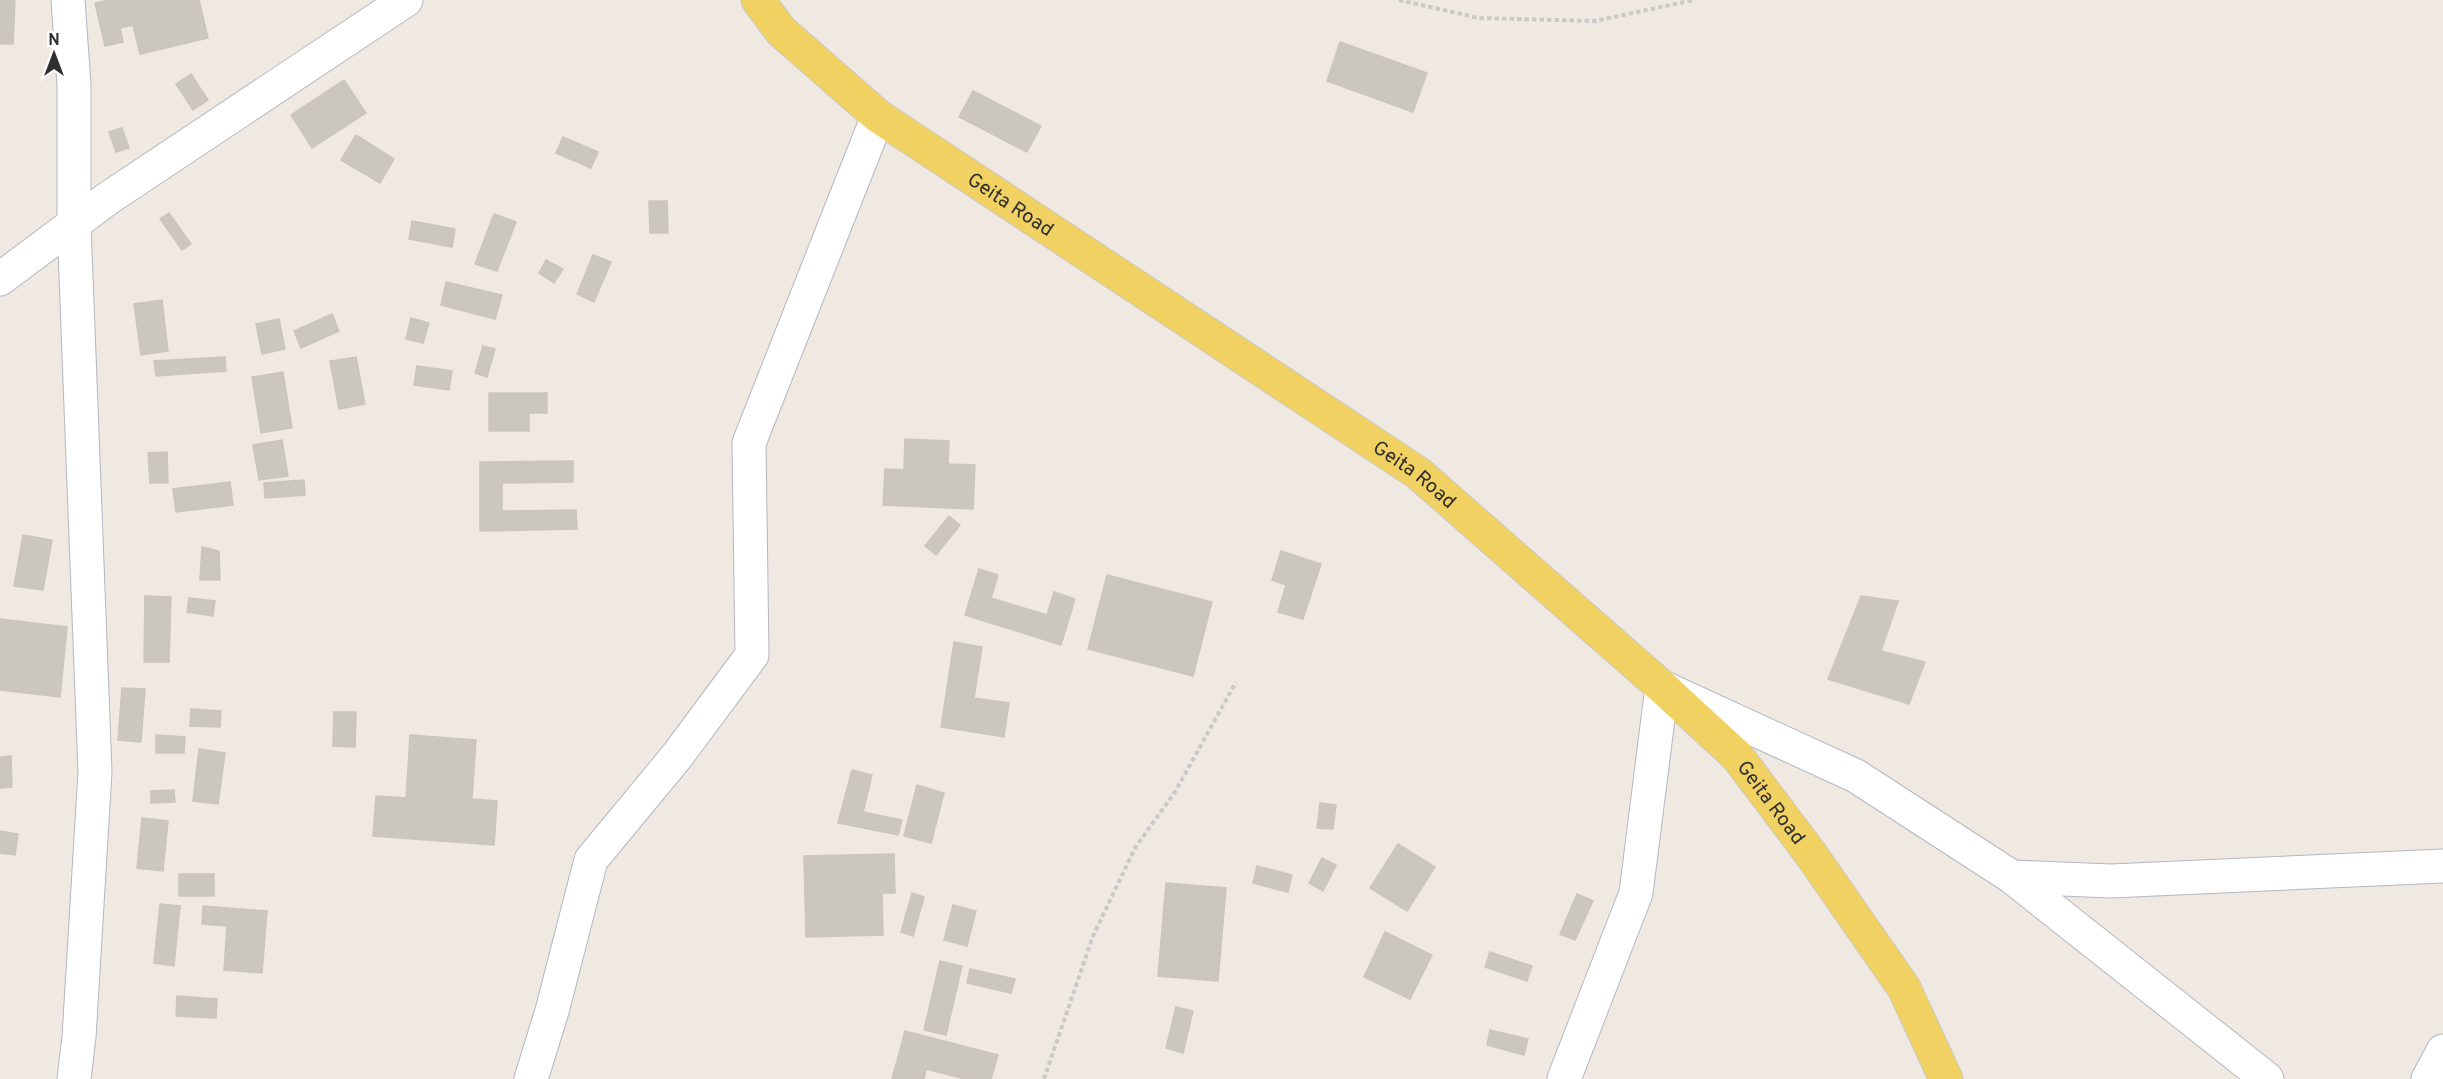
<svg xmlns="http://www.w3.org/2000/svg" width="2443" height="1079" font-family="Overpass,sans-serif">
<rect width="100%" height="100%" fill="#efe9e1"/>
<!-- building -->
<path fill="#cbc7bf" stroke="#cbc5ba" stroke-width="1.5" d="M0,0H15L13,44H0Z
M109,0H199L208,38L140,54L133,25L120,28L123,42L105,46L95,3Z
M1340,42L1427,73L1413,112L1327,81Z
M191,74L208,100L193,110L176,84Z
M344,80L366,113L312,148L291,115Z
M973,91L1041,126L1027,152L959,117Z
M122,128L129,148L116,152L109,132Z
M356,135L394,159L380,183L341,160Z
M563,137L598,152L591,168L556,153Z
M649,201H667L668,233H650Z
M169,213L191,244L182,250L160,219Z
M494,214L516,222L497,271L475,264Z
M412,221L455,229L452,247L409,239Z
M593,255L611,262L594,302L577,294Z
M546,260L563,269L554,283L539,273Z
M446,282L502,295L495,319L441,305Z
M162,300L168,351L141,355L134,304Z
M332,314L339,331L301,348L294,331Z
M411,318L429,323L423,343L406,339Z
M279,319L285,349L262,354L256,324Z
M483,346L495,349L487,377L475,373Z
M225,357L226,371L156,376L154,361Z
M356,357L365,404L339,409L330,361Z
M417,366L452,371L449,390L414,385Z
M283,372L292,428L261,433L252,377Z
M489,393H547V413H529V431H489Z
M905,439L949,441L948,464L975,465L973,509L883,505L885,469L904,470Z
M282,440L288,476L259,480L253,445Z
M167,452L168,483H150L148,453Z
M573,461V482L502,483V511L576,510L577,529L480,531V462Z
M304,480L305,495L265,498L264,483Z
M230,482L233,505L176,512L173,489Z
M949,516L960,525L936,555L925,546Z
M23,535L52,540L43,590L14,586Z
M202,547L219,551L220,580H200Z
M1281,551L1321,564L1303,619L1278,612L1286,585L1272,580Z
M979,569L998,575L991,598L1047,615L1054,592L1075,599L1061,645L965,615Z
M1107,575L1212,602L1193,676L1088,649Z
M145,596L171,597L169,662H144Z
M1861,596L1898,601L1881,651L1925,662L1909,704L1828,679Z
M189,598L215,601L213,616L187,612Z
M0,619L67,627L60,697L0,690Z
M954,642L982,647L974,698L1009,703L1004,737L941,727Z
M122,688L145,689L141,742L118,740Z
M191,709L221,711L220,727L190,726Z
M334,712H356L355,747L333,746Z
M156,735L185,737L184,753H156Z
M410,735L476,740L472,799L497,801L494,845L373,836L376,796L406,798Z
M199,749L225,753L218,804L193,801Z
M11,756L12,787L0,788V757Z
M852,770L872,775L863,812L902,820L898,835L838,823Z
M917,785L944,793L931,843L904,836Z
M174,790L175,802L151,803V791Z
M1320,803L1336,805L1333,829L1317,828Z
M142,818L168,821L163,871L137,868Z
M0,831L18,834L15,855L0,853Z
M1398,844L1435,867L1407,911L1370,888Z
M894,854L895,893H882L883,935L806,937L804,856Z
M1322,858L1336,865L1323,891L1309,883Z
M1257,866L1292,875L1288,892L1253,883Z
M179,874H214V896H179Z
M1166,883L1226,888L1218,981L1158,976Z
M912,893L924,897L913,936L901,932Z
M1577,894L1593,901L1575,940L1560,934Z
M160,904L180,906L174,966L154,963Z
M953,905L976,911L967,946L944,940Z
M203,906L267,911L262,973L224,970L227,926L202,924Z
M1385,932L1432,955L1410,999L1364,977Z
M1490,952L1532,966L1527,981L1485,967Z
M940,961L962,966L946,1035L924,1030Z
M970,969L1015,979L1011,993L967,983Z
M177,996L217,999L216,1018L176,1016Z
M1176,1007L1193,1011L1183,1053L1166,1048Z
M1490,1030L1528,1039L1524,1055L1487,1045Z
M905,1031L998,1055L991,1079H965L926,1069L924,1079H892Z"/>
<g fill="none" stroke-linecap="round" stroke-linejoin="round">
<!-- minor casing -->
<g stroke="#b4b7c1" stroke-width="35">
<path id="minor" d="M68,0L74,85V224L95,772L79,1037L74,1079
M0,279L107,199L406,0
M2012,877L2111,881L2443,866
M531,1079L552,1011L591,860L677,756L752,655L749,443L878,116
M1564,1079L1636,893L1662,687L1856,776L2012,877L2267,1079
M2428,1079L2443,1051"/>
</g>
<!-- major casing -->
<g stroke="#c9c9c9" stroke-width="35">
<g id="major">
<path id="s1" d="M758,0L781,31L878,116L1418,473L1662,687L1737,756L1810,853L1904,988L1946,1079"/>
</g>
</g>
<!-- path -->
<path stroke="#c9c9c9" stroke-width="4" stroke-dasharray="4.5 3" stroke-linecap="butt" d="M1399,0L1479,18L1595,21L1694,0
M1044,1079L1093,936L1135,848L1175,792L1236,682"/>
<!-- minor -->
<use href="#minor" stroke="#fff" stroke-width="33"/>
<!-- major -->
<use href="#major" stroke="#f2d163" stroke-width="33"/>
</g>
<g text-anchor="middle" stroke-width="4.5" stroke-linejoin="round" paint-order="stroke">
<!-- street labels -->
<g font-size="20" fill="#2e2e2e" stroke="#fff">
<text dy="7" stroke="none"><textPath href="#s1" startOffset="327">Geita Road</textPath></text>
<text dy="7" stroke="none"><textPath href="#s1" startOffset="813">Geita Road</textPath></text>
<text dy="7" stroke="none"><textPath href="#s1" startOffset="1299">Geita Road</textPath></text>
</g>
</g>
<!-- north arrow -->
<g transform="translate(54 54)" stroke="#ffffff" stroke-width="4.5" paint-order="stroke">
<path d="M0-4.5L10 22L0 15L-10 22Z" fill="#2e2e2e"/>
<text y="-9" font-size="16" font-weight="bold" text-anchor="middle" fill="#2e2e2e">N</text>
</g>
</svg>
